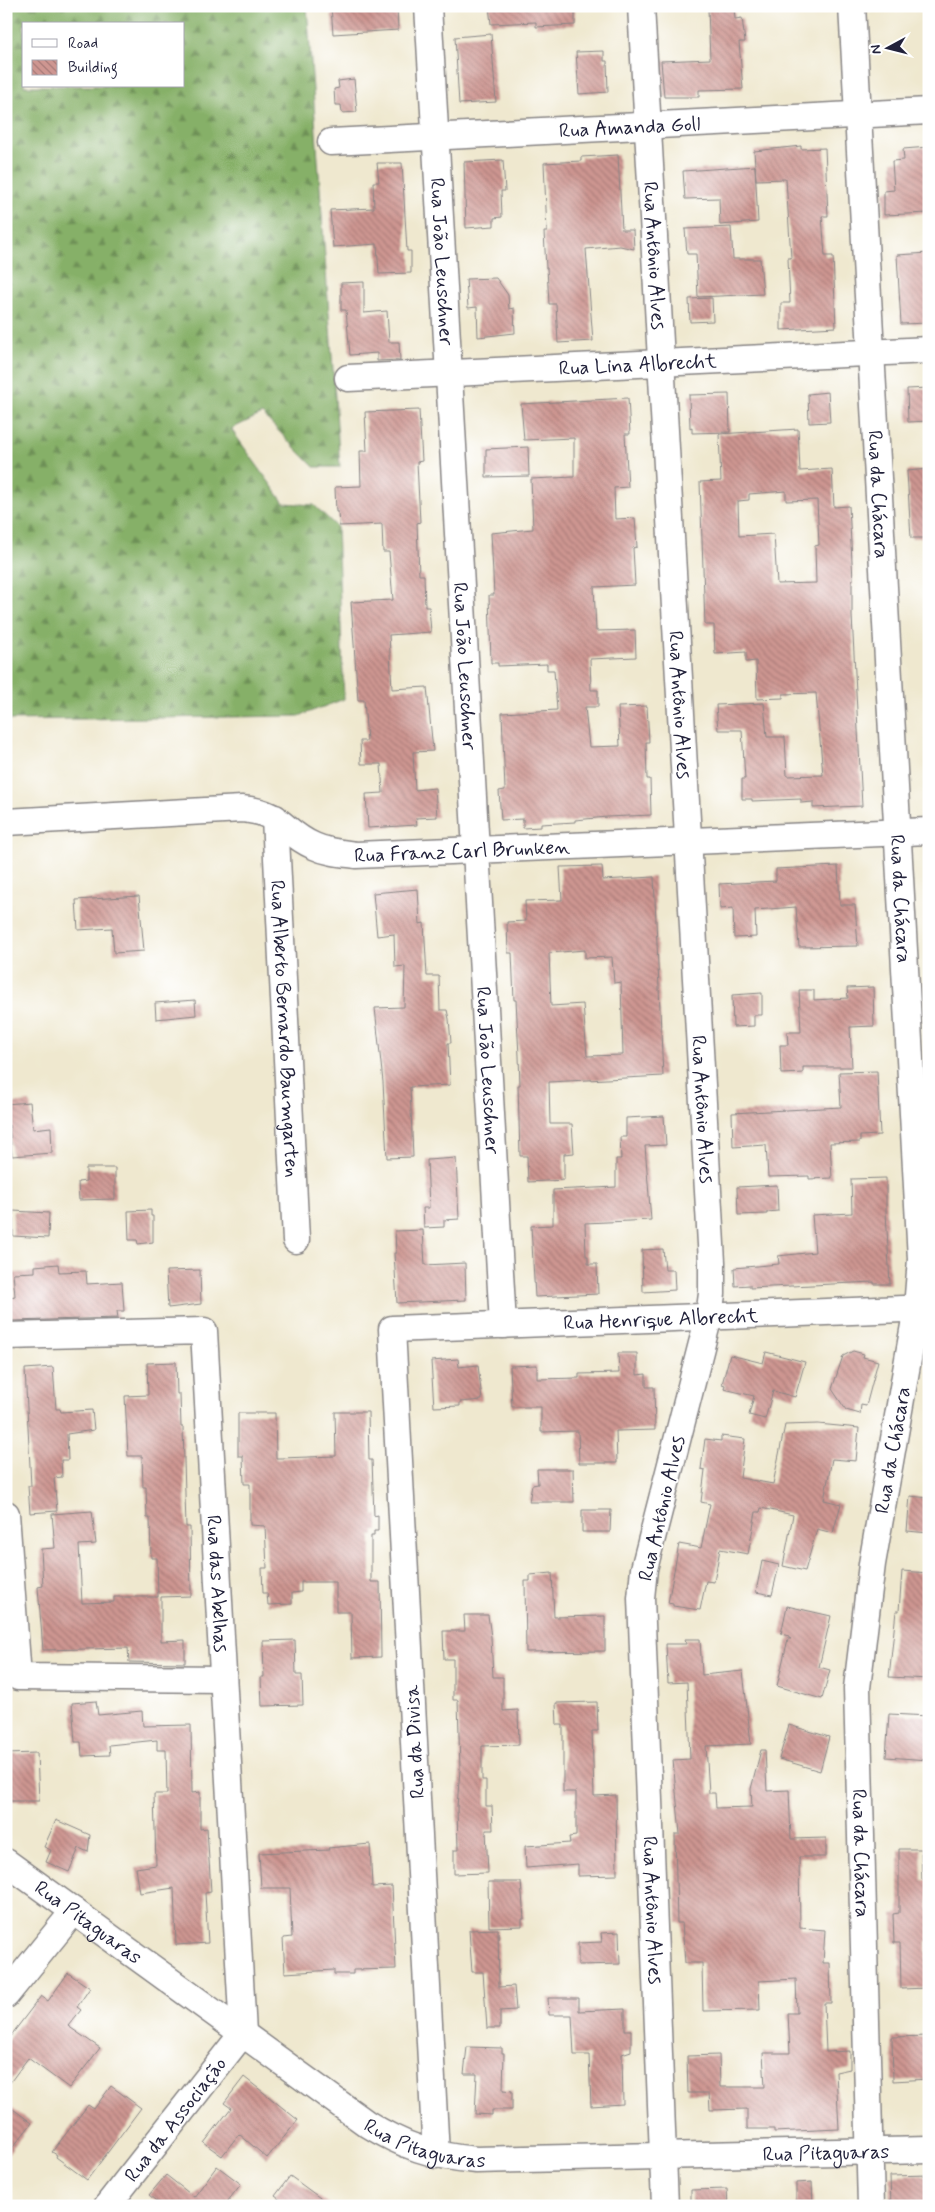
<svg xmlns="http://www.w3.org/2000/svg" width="935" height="2212" font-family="Mynerve,sans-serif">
<defs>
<pattern id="forest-firs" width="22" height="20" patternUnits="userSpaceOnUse" patternTransform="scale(1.25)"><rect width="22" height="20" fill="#86b067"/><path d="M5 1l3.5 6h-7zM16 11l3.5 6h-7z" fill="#6d8f56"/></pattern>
<pattern id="building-back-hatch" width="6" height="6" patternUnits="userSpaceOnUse" patternTransform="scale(1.25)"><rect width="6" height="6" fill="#ce9691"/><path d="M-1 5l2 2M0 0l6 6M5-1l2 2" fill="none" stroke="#a77a78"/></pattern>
</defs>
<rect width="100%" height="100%" fill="#fff"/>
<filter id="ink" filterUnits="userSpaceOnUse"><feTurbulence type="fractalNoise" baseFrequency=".02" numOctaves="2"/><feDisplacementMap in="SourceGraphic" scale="10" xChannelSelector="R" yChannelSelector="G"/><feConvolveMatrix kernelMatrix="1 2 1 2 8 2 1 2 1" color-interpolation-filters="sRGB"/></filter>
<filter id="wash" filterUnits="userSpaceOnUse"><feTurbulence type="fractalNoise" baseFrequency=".0096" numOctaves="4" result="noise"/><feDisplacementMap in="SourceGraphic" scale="20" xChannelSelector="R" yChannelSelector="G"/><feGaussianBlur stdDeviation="1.12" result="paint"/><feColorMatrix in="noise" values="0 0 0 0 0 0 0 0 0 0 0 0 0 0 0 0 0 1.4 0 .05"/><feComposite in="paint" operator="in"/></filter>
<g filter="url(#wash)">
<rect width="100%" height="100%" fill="#efe8cf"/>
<!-- forest -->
<path fill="url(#forest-firs)" stroke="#546951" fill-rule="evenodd" d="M6,6H307L340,467H314L262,414L231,429L284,503L314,505L337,527L344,699L299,716L6,720ZM24,24H184V86H24Z"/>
<g id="blocks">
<!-- building -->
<path fill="url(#building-back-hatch)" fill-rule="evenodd" d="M331,6H360V8L397,6L398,30L333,34Z
M489,6H575V25L536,27V22L491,24Z
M734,8L735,19L742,18L745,42H739L743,89L699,90V97H664L661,61L710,59L708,9Z
M491,34L496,102L459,104L455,37Z
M604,51V61H607L608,92L579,94L576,52Z
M354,79L357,112L342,113L341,105H335L334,89L339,88L338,81Z
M801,146V149L825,148L828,216H822L825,256H833L836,327L781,330V303H790L788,258H791L786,179L756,180L754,151Z
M929,147V213L884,215V191L894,190L892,161L904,160L903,149Z
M618,155L622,230H633L634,249L620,246L586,249L593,341L558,343L556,304H549L547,268H546L544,232H547L544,163L581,161V157Z
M503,160L505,191H501L502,217L494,218V226L466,228L464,162Z
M377,163H402L407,251H411V273L379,274L377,244L333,247L330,210L374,208L373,182H379Z
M755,166L758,222L720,225L719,198L685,199L683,171Z
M731,227L733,259H760L763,294L698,297L696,254H687L685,229Z
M929,253V323L901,324L897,255Z
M496,278L508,295L509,309L514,308L515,333L478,337L477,307L468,308L466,279Z
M364,282V313L387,311L389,342H399L400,360L377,361V353L350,355L346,310H341V283Z
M712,298L713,321L690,322L689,299Z
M929,388V421L908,422L907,389Z
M828,392L830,422L809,423L808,394Z
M729,394L730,432L692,433V427L690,428L689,395Z
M628,398L630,434H625L628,487L614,488L615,519L635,518L637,547L633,548L635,585L594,587L596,631L635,630L636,657L590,659L591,690H598V707H585L589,747L620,746L618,707L647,706L649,742H646L647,779H650L651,815L607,817L575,820V822L541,824V827L523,828V819L501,820L499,791L505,790L502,713L557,710L554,670H547V664L498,666V663H491L489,595H494L491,533L533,529L531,479L574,477V438L524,440L521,404Z
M419,410L422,461L417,462L420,522L417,523L419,575H424L425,607H429L431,632L389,635L392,689L427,687L433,751L413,752L415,790L435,788L437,817L416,818L417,825L368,828L366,794L383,793L381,764H361L360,741H367L364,700H358L351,602L393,600L389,552H383L382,524L339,526L338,512H336L335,487L361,486L360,451H367L365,412Z
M798,429L800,471L832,469L834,507L849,506L853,580H852V616L862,806L813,808V802L801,803V799L752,801V799H742V779H745L742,730H718L716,705L764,703L767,737H785L787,776L823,775L816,693L783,694V698L757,699L756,661L746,662V652L715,654L714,625H705L700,482L721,481L719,434ZM786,491V501L817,500L819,545L815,546L816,583L777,584L774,534L739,536L738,501L749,500V494Z
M528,447L529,476L486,477V449Z
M929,469V538H911L907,471Z
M602,866L603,880L654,877L663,1076L549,1082L550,1124H572L574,1153L564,1154V1180L528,1182L527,1156H520L518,1085H520L519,1056L516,1000H514L512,953H508L507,922L526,921L525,901L562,900L560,867ZM585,950V958L612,957L614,983L621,982L623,1055L587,1056L583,1004L551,1006L549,953Z
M838,866L840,905H855L858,946L799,947L796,907L755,910L756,937L734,938L733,908L720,909L719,884L776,881V869Z
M418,889L420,924L424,923L427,976H439L440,1010H447L449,1019L451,1043H448L450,1085L410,1087L413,1157L387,1158L383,1082L375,1008L404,1007L405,966L395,967L394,934L377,936L373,893Z
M139,896L144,951L114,953L112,928L78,930L76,900Z
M873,987L874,1026L850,1027L852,1067H803V1073L781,1074L780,1045H788L787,1032H801L799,990H814V1000L848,998L847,988Z
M762,993V1015H754V1026L733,1027L732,995Z
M195,1000L196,1015L156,1019L155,1003Z
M877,1071L880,1135L860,1136V1142L830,1143L832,1178L809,1179V1176L768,1177L766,1145L733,1147L732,1113L841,1107L839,1072Z
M30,1102L33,1129L51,1127L52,1153L12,1156L9,1125H6V1104Z
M664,1116L666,1145L645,1146L651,1220L585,1223L586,1256H588V1264H597L598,1294L535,1297L531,1226L553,1225V1190L616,1187V1159H621L620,1137H626V1118Z
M456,1158L459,1219L444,1220V1227L424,1228L423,1208H429L427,1160Z
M86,1168H115V1199L79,1200L78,1182L86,1181Z
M886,1178V1212L890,1284H874V1282L750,1288V1285L735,1286L734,1268L779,1264L778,1256L815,1252L812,1215L852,1213L851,1179Z
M777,1185L778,1211L767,1212V1214L738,1215L737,1187Z
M151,1210V1216H153V1242L138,1244L137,1240H129L128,1211Z
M13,1211L49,1213L48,1238L13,1236Z
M423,1230L425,1265L465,1263L466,1300L397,1303L394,1253H396L395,1231Z
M663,1249L665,1270H674L675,1290L643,1292L642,1250Z
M58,1264L59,1272L86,1271L87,1284L122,1282L124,1311H117L118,1318L12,1321L10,1297L15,1296L13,1273L35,1272V1266Z
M200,1270L201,1304L168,1308L166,1271Z
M853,1351L864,1354L863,1357L878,1361L866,1406L861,1405L860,1414L846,1410L832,1389L843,1356Z
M766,1352L805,1362L795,1397L773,1391L765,1419L749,1415L754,1396L724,1389L725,1385L722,1384L730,1355L763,1363Z
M618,1353H637V1375L646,1374V1387H654L655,1430L616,1431L617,1463H579L578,1431L541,1432V1407H512L510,1366L537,1365V1379L579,1378V1374L619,1373Z
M458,1359L459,1367L478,1365L482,1400L460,1402V1406L434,1407L431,1361Z
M176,1362L177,1394H180L181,1427H183L186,1527H190L191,1596L161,1597V1641L185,1640V1663L129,1662L128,1648L43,1650L38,1587L43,1586L41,1549L55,1548L52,1514L92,1511L96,1544L79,1545L82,1603L114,1602V1597H158L157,1558H151L150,1518H147L146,1487H143L142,1456H128L125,1396L148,1395L147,1363Z
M53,1367L56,1409H60L61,1412L92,1410L94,1430L67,1434L68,1460H61L62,1477L54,1478L57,1511L30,1513L28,1486H31L25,1369Z
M335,1412H368L369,1460H372L374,1516L378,1515V1531H374V1536H371V1582H380L381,1657L352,1658L351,1612H336V1582H301V1592L292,1593V1604L268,1605L267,1593H263L262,1568H267L265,1526L250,1525V1484H244L243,1456H238V1413H275L276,1458H281L336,1456Z
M818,1424L859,1428L856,1461L832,1459L824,1500L841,1504L833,1533L817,1529L805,1571L783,1566L793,1515L761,1508L760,1512H756L748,1554L720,1549L714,1582L706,1581L700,1610L673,1606V1604L668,1603L679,1544L701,1548L710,1504L701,1502L705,1470L701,1469L705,1439L721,1441V1436L745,1439L740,1478L773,1484L785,1425Z
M537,1469H573L574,1502H529L532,1485L538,1484Z
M910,1496L929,1498V1533L907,1531Z
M582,1510H611L610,1532H582Z
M762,1561L779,1565L772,1595L756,1592Z
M902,1571L929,1573V1679L889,1677L896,1611H899Z
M552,1573L554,1617L605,1616V1651L526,1652L525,1581H530V1575Z
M787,1606L831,1616L819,1667L830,1670L822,1699L777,1686L788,1639H791L789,1638V1636L781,1634Z
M464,1615H488L491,1637L493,1677H503V1711L518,1710L519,1745L482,1746V1780H486V1806H492L493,1830H486L488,1873L454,1874V1850H458L457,1807L460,1769L458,1700H453V1659H444L443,1631H465Z
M685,1639H700L702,1675L743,1671L751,1744L706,1746L709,1793H715L716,1808L752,1807L751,1789L761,1750H765L767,1791L789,1790L791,1839L826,1838V1857H799L800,1928L825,1930L823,1963H830L831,2003H824L826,2052L850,2051V2069L836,2072L839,2129L774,2132V2129H747V2109L710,2110L709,2093H688L687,2056L719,2055L720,2087H765L763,2053H790L788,2013H797L796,1979L759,1981L760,2010L703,2011L702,1963H685L682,1923H677L675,1834H680L673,1760L690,1759L687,1682L668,1683L666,1644H686Z
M295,1640L296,1675H302L303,1705L262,1706L261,1677H264L263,1641Z
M96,1701L98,1715L142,1711L143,1726L191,1725L192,1793L200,1792V1829L207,1828L211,1892L205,1893L208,1943L176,1945L174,1888L140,1893L136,1868L156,1865L154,1794H167L166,1750H157V1740L109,1745L110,1755L82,1756L81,1742H75L72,1703Z
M597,1702L598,1731H592L594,1796L616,1795L617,1875L578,1876V1864L526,1868L525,1846L570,1843L569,1837L576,1836V1792H563V1725H557L556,1703Z
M889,1714L929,1716V1760L886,1757Z
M789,1725L829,1737L820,1771L779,1759Z
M37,1753L39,1801H6V1754Z
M56,1820L90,1835L88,1852L79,1848L69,1872L46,1862L51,1850L44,1847Z
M370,1844L372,1887L392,1886L396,1969L353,1970V1974H334V1970L285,1973L283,1938L292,1937L290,1888H261L259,1853L329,1850L328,1848Z
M899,1849H921L922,1880H929V1942H926L928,1988L901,1989L900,1943H894L893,1914L899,1913Z
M488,1882H521L524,1919H522V1926L489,1927Z
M498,1929L499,1987L514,1986L516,2010L500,2011V2028H487L483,1972H472L469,1930Z
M619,1932L620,1964L578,1965V1943L602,1942L601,1933Z
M68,1973L90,1988L77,2007L81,2010L68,2026L100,2048L69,2088L28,2058L6,2088V2042L41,1996L48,2001Z
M548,1998H579V2011L625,2009V2030H631V2051L622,2054L623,2104L591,2106L589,2055H574L572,2015H549Z
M929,2036V2079L893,2081L892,2037Z
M467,2047L502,2048V2053H504L503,2090L512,2091V2110H492V2115L475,2114L477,2074H464Z
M244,2077L298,2120L267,2158L239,2134L222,2156L204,2143L231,2108L224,2103Z
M111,2086L141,2108L87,2180L56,2157L57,2155L52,2152L88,2105L94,2109Z
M6,2104L32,2123L6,2156Z
M217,2166L241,2184L224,2206H162L149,2195L166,2175L194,2197Z
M929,2175V2206H891L890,2176Z
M290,2176L331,2206H288L275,2196Z
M812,2182L813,2206H796V2183Z
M727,2189L728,2206H691V2190Z"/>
</g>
</g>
<g filter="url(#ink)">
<use href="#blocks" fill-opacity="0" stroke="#888585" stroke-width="1"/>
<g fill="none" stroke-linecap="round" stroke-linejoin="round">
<!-- minor casing -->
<g stroke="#888585" stroke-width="29">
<g id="minor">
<path id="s1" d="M428,6L503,1325"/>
<path id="s2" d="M641,6L712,1262V1294L709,1316L644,1569L641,1598L665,2206"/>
<path id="s3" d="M852,6L921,1259L917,1308L872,1564L857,1688L871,2206"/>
<path id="s4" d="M331,142L929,111"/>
<path id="s5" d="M348,378L929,350"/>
<path id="s6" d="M275,818L296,1240"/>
<path id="s7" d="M6,822L242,809C282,812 282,832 314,846C327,852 341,853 356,855L929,831"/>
<path id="s8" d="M6,1336L204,1331L243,2033L107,2206"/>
<path d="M6,1514L18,1677L223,1679"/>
<path id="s9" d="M6,1862L366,2123C403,2146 432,2156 476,2160L929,2150"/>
<path d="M6,1995L74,1911"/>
<path id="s10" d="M436,2155L392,1329L929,1308"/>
</g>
</g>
<!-- minor -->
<use href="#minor" stroke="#fff" stroke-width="26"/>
</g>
</g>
<g text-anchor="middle" stroke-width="4" stroke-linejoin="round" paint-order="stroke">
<!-- street labels -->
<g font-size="20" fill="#22223b" stroke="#fff">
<text dy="7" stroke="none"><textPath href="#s4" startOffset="299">Rua Amanda Goll</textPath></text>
<text dy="7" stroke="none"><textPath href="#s2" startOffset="250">Rua Antônio Alves</textPath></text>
<text dy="7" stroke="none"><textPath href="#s1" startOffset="256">Rua João Leuschner</textPath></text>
<text dy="7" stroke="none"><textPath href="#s5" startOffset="290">Rua Lina Albrecht</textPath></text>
<text dy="7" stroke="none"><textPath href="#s3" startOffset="489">Rua da Chácara</textPath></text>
<text dy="7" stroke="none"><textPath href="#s1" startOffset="661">Rua João Leuschner</textPath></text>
<text dy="7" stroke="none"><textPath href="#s2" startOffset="700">Rua Antônio Alves</textPath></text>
<text dy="7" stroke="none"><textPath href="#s7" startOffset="468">Rua Franz Carl Brunken</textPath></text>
<text dy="7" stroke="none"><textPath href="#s3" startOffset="894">Rua da Chácara</textPath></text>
<text dy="7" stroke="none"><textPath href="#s6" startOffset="211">Rua Alberto Bernardo Baumgarten</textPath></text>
<text dy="7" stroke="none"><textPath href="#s1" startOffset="1066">Rua João Leuschner</textPath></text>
<text dy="7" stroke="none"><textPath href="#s2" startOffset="1105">Rua Antônio Alves</textPath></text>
<text dy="7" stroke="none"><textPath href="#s10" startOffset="1096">Rua Henrique Albrecht</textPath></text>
<text transform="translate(892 1450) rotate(-80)" y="7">Rua da Chácara</text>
<text transform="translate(661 1508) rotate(-77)" y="7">Rua Antônio Alves</text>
<text dy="7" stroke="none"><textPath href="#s8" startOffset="451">Rua das Abelhas</textPath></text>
<text transform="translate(414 1742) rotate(-93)" y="7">Rua da Divisa</text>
<text dy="7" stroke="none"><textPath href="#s3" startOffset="1854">Rua da Chácara</textPath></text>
<text dy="7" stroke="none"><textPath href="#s2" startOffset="1915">Rua Antônio Alves</textPath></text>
<text dy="7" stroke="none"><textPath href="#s9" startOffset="102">Rua Pitaguaras</textPath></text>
<text transform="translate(175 2119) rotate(-52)" y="7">Rua da Associação</text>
<text dy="7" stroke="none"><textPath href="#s9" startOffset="508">Rua Pitaguaras</textPath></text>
<text dy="7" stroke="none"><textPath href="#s9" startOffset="912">Rua Pitaguaras</textPath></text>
</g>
</g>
<!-- margin -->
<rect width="935" height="2212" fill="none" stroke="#fff" stroke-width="25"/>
<!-- legend -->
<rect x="22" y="22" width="162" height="65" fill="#ffffff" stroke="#a7a7b1"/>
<rect x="32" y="39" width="25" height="8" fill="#ffffff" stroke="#a7a7b1"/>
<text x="68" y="48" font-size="15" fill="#22223b">Road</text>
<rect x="32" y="60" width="25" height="15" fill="url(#building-back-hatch)" stroke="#a7a7b1"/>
<text x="68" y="72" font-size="15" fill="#22223b">Building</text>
<!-- north arrow -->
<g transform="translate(888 48) rotate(263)" stroke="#ffffff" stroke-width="4" paint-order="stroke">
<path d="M0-4L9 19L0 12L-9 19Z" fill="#22223b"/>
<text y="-8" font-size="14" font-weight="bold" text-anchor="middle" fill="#22223b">N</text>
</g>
</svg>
